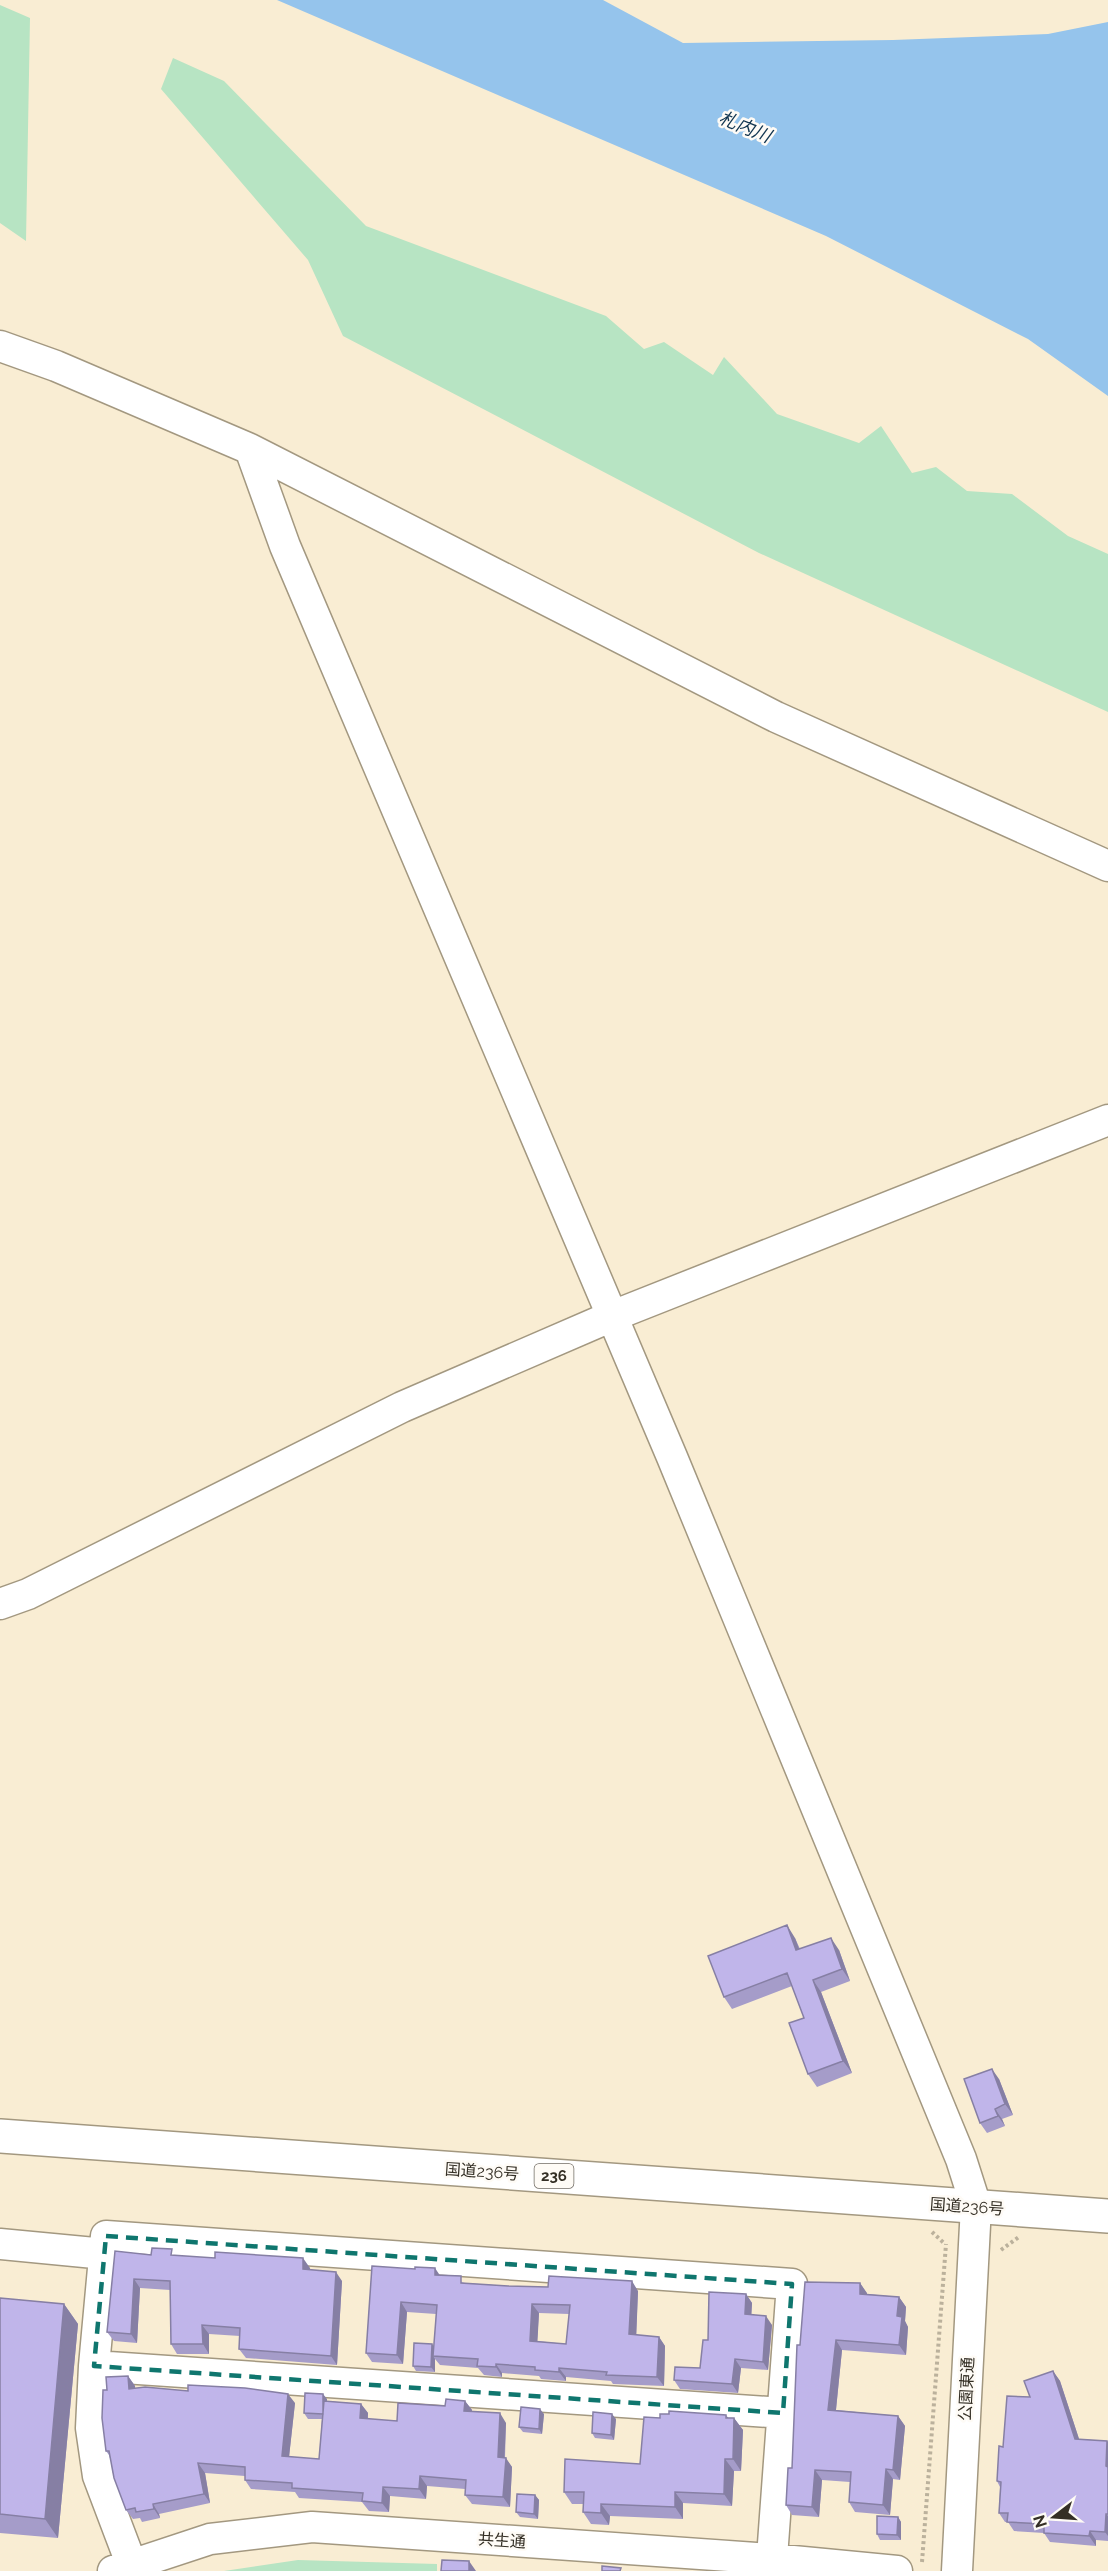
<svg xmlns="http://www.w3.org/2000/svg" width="1108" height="2571" font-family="Raleway,'Noto Sans JP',sans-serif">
<rect width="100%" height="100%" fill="#f9edd3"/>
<!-- green -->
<path fill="#b7e4c3" d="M0,5L30,18L26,241L0,223Z
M173,58L224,81L366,226L606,316L644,349L664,342L713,375L724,357L777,414L859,443L881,426L912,473L936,467L967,491L1012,494L1068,536L1108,554V712L759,553L343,336L308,260L161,89Z
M298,2560L437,2564V2571H224Z"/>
<!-- water -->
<path fill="#95c4ec" d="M277,0H603L683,43L893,40L1048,34L1108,22V396L1028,339L826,236Z"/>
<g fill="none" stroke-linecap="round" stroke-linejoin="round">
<!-- minor casing -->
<g stroke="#a39880" stroke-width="33">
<path id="minor" d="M0,346L56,366L250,449L776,717L1108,866
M250,449L285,546L672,1457L961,2159L976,2206L957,2571
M0,1604L28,1594L402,1407L610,1317L1108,1120
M0,2244L105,2254
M94,2366L783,2413
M113,2571L210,2539L312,2527L772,2559L897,2571
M134,2571L98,2476L91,2428L94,2366L106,2236L792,2284L771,2571"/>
</g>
<!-- highway casing -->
<g stroke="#a39880" stroke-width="36">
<path id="highway" d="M0,2136L1108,2216"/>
</g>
<!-- path -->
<path stroke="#bbb19c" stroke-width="4" stroke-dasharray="3 3" stroke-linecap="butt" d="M932,2232L945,2244
M1001,2250L1019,2237
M922,2562L946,2244"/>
<!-- minor -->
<use href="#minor" stroke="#fff" stroke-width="30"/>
<!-- highway -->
<use href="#highway" stroke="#fff" stroke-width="33"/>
</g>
<!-- wall -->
<path fill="#a59cc9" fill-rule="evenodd" d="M795,1938L800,1949L839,1950L850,1981L821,1992L852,2073L817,2087L808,2074L804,2018L792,1986L732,2009L724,1997Z
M999,2079L1013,2115L1002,2119L1005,2126L987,2133L980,2123Z
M115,2251L151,2255L176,2256L310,2268L309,2270L342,2281L337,2365L246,2358L239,2349L240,2336L209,2334V2354H177L171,2344L170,2290L140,2288L137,2343L114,2341L107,2332Z
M372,2266L440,2275L465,2283L508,2286L638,2291L636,2335L659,2337L665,2346L664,2386L613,2384L611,2381L566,2377V2381L541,2379L539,2376L502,2373V2377L484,2375L478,2368L440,2365L435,2359V2372L416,2371L413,2366L432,2344L434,2347L436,2314L407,2312L403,2364L372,2362L366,2353ZM539,2313L569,2314L566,2344L537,2341Z
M860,2283L867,2294L899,2297L906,2307L905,2321L908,2327L906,2355L842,2350L836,2410L898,2416L905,2426L900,2480L893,2479L890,2515L855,2512L849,2502L850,2482L822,2480L819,2517L792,2515L786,2505L792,2468L800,2345Z
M746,2294L752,2303L751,2315L772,2325L768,2370L741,2368L738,2393L680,2389L674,2380L700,2368Z
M0,2298L64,2304L78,2324L58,2538L0,2533Z
M1053,2371L1060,2381L1079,2439L1107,2441L1108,2442V2541L1096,2540V2546L1050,2542L1044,2533L1014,2531L1008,2522H1005L999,2513L1000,2487L997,2481L1003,2447L1030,2397Z
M128,2376L135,2386V2388L295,2403L289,2457L319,2459L322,2419H308L304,2413L327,2399V2401L361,2404L368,2413V2419L397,2421L445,2406L465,2401L472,2410V2412L506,2423L505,2458L512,2467L510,2507L472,2504L465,2495V2489L427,2486L426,2499L390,2496L389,2512L369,2511L362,2502L299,2498L295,2492L251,2489L245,2480V2476L205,2473L210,2503L159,2514L160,2518L142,2522L140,2518L133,2519L126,2510L109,2455L106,2451L107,2390Z
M544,2414L542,2434L523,2432L519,2427Z
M669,2414L734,2418L743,2430L741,2471H734L732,2506L683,2503V2519L610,2516L609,2525L591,2524L583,2512V2504H572L564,2492L640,2464L660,2418Z
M616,2419L614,2440L595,2438L592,2433Z
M535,2495L539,2500L538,2519L520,2517L516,2512Z
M898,2517L901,2522V2540H880L877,2534Z"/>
<!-- shaded-wall -->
<path fill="#867fa4" d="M787,1925L795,1938L804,1962L796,1950Z
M831,1938L839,1950L850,1981L842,1969Z
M813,1980L821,1992L852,2073L843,2061Z
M992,2069L999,2079L1013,2115L1005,2104Z
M995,2109L1002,2119L1005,2126L998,2116Z
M303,2258L310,2268L309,2279L303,2269Z
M435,2268L441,2277L435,2275Z
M336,2272L342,2281L337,2365L331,2356Z
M134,2279L140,2288L137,2343L131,2334Z
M632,2281L638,2291L636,2343L629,2334Z
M860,2283L867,2293V2304L860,2294Z
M746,2294L752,2303L751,2323L745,2314Z
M899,2297L906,2307L905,2321L908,2327L906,2355L899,2345L897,2316Z
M401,2302L407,2312L403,2364L397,2355Z
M64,2304L78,2324L58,2538L45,2519Z
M532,2304L539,2313L537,2350L530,2341Z
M766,2316L772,2325L768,2370L763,2362Z
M202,2325L209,2334V2354L203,2344Z
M659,2337L665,2346L664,2386L657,2377Z
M836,2340L842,2350L835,2419L828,2410Z
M432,2344L436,2350L433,2356L435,2359V2372L431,2367Z
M735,2359L741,2368L738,2393L732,2384Z
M496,2364L502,2373V2377L496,2367Z
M559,2368L566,2377V2381L559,2372Z
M1053,2371L1060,2381L1082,2448L1075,2439Z
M128,2376L135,2386L136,2398L129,2389Z
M288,2394L295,2403L288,2466L282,2456Z
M323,2394L327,2399L326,2419L323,2414Z
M465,2401L472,2410L471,2421L464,2411Z
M361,2404L368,2413L367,2428L360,2418Z
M540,2409L544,2414L542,2434L539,2429Z
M500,2413L506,2423L504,2467L498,2457Z
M612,2414L616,2419L614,2440L611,2435Z
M726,2415L734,2426V2418L743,2430L741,2471L733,2459Z
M898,2416L905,2426L900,2480L893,2470Z
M1107,2441L1108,2442V2470L1106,2466Z
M506,2458L512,2467L510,2507L503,2497Z
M725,2459L734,2471L732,2506L724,2494Z
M198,2463L205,2473L210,2503L204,2494Z
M886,2469L893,2479L890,2515L883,2505Z
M815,2470L822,2480L819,2517L812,2507Z
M420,2476L427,2486L426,2499L419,2489Z
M383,2487L390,2496L389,2512L382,2503Z
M675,2492L683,2503V2519L675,2507Z
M535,2495L539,2500L538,2519L534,2514Z
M153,2504L159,2514L160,2518L154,2509Z
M601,2504L610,2516L609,2525L601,2513Z
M1106,2514L1108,2516V2536L1105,2532Z
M898,2517L901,2522V2540L897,2535Z
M1090,2531L1096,2540V2546L1089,2536Z
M469,2561L476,2571H469Z"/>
<!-- building -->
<path fill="#c0b5ea" stroke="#867fa4" stroke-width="1.5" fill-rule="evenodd" d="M787,1925L796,1950L831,1938L842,1969L813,1980L843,2061L808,2074L789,2023L804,2018L787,1973L724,1997L708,1956Z
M992,2069L1005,2104L995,2109L998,2116L980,2123L964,2079Z
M152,2248L172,2249L171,2255L215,2258V2252L303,2258V2269L336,2272L331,2356L239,2349L240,2328L202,2325L203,2344H171L170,2281L134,2279L131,2334L107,2332L115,2251L151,2255Z
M372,2266L415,2269V2267L435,2268V2275L461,2276V2283L508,2286L548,2287L549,2276L632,2281L629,2334L659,2337L657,2377L606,2375L607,2372L559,2368V2372L535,2370V2367L496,2364V2367L477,2366L478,2359L433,2356L437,2305L401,2302L397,2355L366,2353ZM532,2304L570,2305L566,2344L530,2341Z
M805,2282L860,2283V2294L899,2297L897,2316L902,2317L899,2345L836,2340L828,2410L898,2416L893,2470L886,2469L883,2505L849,2502L851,2472L815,2470L812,2507L786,2505L788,2468H792L797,2345H800Z
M709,2292L746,2294L745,2314L766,2316L763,2362L735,2359L732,2384L674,2380L675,2367L700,2368L703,2340H708Z
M0,2298L64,2304L45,2519L0,2514Z
M414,2343L432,2344L431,2367L413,2366Z
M1053,2371L1075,2439L1107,2441L1106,2466L1108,2467V2514H1106L1105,2532L1090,2531L1089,2536L1044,2533V2524L1007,2522L1008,2513H999L1001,2482L997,2481L999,2446L1003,2447L1007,2396L1030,2397L1024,2381Z
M128,2376L129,2389L145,2387L188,2391V2385L245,2388L288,2394L282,2456L319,2459L324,2401L361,2404L360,2418L397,2421L398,2403L445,2406L446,2399L465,2401L464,2411L500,2413L498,2457L506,2458L503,2497L465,2495L466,2480L420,2476L419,2489L383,2487L382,2503L362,2501L363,2493L292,2488V2483L245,2480V2467L198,2463L204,2494L153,2504L154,2509L136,2512L135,2508L126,2510L114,2478L109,2451H106L102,2418L103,2390H107L106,2377Z
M305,2393L323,2394V2414L304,2413Z
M521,2407L540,2409L539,2429L519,2427Z
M669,2411L726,2415V2418H734L733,2459H725L724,2494L675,2492V2507L601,2504V2513L583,2512L584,2492H564L565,2459L640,2464L644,2417L660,2418V2414H669Z
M593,2412L612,2414L611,2435L592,2433Z
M517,2494L535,2495L534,2514L516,2512Z
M877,2516L898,2517L897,2535L877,2534Z
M442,2560L469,2561V2571H441Z
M602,2566L621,2568L620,2571H602Z"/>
<!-- marked area -->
<path fill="none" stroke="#0f766e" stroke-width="4.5" stroke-dasharray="12 8" stroke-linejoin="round" d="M106,2236L792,2284L783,2413L94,2366Z"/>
<g text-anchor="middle" stroke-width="5" stroke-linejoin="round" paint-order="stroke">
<!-- shield labels -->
<rect fill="#fefbf6" stroke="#716c64" stroke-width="1.5" x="534.5" y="2164" width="39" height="24" rx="4.5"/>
<g font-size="15" font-weight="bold" fill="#342f25">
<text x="554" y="2181">236</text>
</g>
<!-- street labels -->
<g font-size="16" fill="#342f25" stroke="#fefbf6">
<text transform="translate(482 2171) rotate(4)" y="6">国道236号</text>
<text transform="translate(967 2206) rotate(4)" y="6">国道236号</text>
<text transform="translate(966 2389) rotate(-87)" y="6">公園東通</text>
<text transform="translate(502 2540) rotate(4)" y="6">共生通</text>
</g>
<!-- water labels -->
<g font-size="18" font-style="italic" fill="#10344f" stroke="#fefbf6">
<text transform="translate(745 127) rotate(22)" y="6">札内川</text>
</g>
</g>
<!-- north arrow -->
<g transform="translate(1054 2517) rotate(253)" stroke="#fefbf6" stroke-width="4.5" paint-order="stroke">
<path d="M0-4.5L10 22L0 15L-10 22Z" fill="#342f25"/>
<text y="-9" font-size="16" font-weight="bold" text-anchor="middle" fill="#342f25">N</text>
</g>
</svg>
